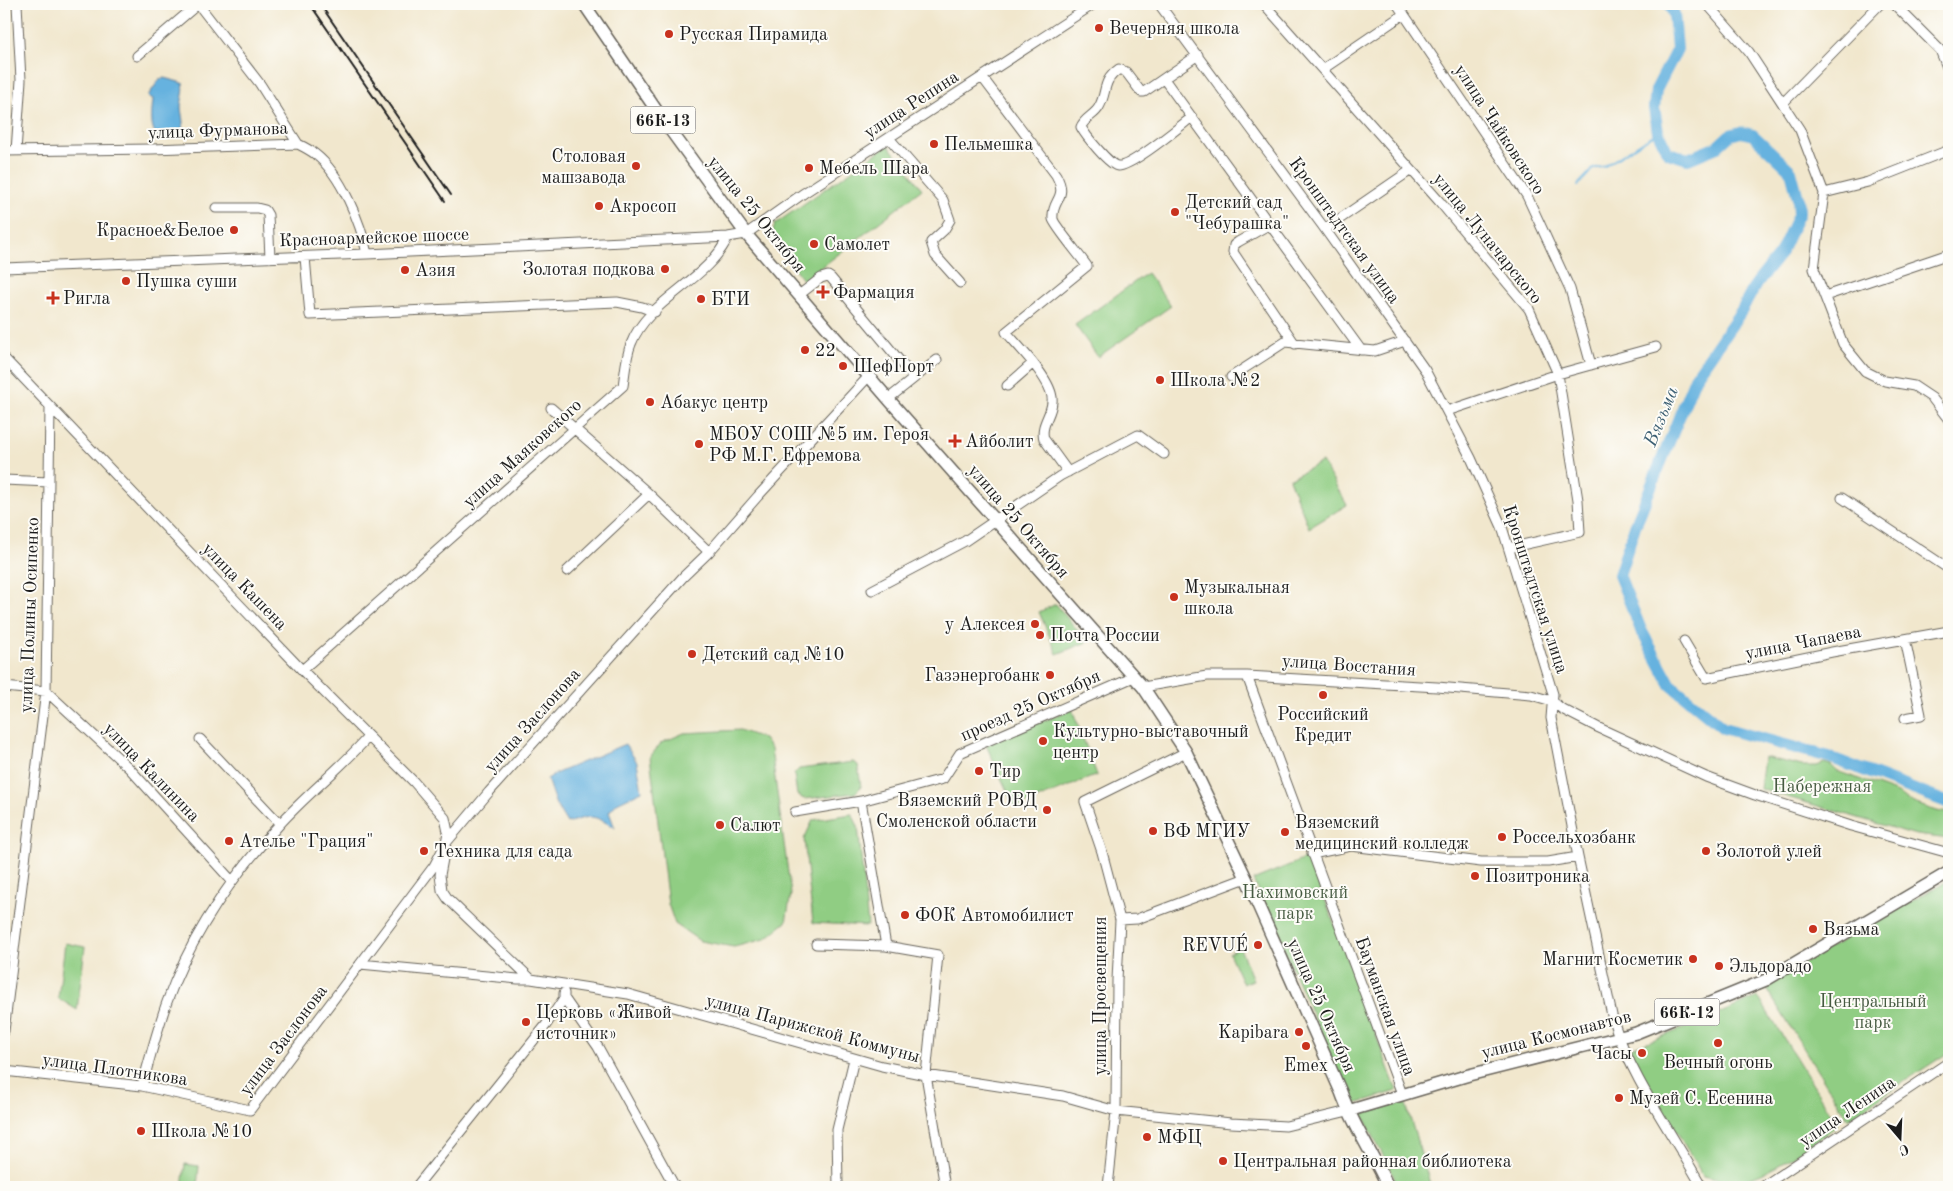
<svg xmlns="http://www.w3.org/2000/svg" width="1953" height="1191" font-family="'Old Standard TT',serif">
<rect width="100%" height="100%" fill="#fdfcf7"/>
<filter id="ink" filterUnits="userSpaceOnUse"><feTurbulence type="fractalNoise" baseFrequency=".02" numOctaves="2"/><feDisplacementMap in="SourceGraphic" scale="10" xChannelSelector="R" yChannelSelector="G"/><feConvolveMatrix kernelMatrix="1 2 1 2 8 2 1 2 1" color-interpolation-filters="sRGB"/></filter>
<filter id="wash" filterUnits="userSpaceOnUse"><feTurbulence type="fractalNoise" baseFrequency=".0096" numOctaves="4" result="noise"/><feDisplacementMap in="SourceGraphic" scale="20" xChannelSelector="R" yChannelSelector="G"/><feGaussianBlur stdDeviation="1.12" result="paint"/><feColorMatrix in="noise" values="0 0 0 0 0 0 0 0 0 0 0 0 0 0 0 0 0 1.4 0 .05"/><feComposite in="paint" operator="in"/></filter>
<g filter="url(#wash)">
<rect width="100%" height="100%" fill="#f1e7cd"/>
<!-- green -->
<path fill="#90cd83" stroke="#567450" d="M888,145L922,189L804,281L771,238L775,224Z
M1147,273L1171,306L1098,357L1075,325Z
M1322,462L1347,505L1309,528L1289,479Z
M1056,604L1087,642L1057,654L1039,612Z
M1072,709L1097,775L1015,808L986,745Z
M740,730L764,739L771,749L791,894L786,922L765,939L734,947L700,941L675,924L668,904L650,757L661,743L684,733Z
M1764,757L1802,766H1817L1824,763L1831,765L1837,771L1898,793L1908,801L1936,811L1949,813V839L1916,835L1760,789Z
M853,762L858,765L861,787L855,793L804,799L797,795L794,774L799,769Z
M852,814L858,826L868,926L813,923L804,839L813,820Z
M1309,857L1397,1091L1352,1105L1253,880Z
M1949,880V1052L1848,1119L1764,985Z
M65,943L85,947L77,1010L58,998Z
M1240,948L1253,980L1243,984L1229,953Z
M1758,997L1838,1125C1811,1144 1784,1166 1753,1177C1738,1183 1718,1180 1703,1176L1628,1049L1685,1028Z
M1405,1101L1431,1187H1399L1362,1114Z
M185,1164L199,1166L197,1187H182Z"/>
<!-- water -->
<path fill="#66b2df" stroke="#41677e" d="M164,78L183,83C185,91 182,98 181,106C181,115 186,125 180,133C177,137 171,139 166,139C147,137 152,112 153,99L148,96L159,80Z
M625,744L637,762L642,791L617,803L609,812L615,828C592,814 593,815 567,823L556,805L547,779L557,773Z"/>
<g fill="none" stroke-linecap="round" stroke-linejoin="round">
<!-- stream -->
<path stroke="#66b2df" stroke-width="2" d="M1578,185L1593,169L1605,166L1658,132"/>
<!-- river -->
<path stroke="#66b2df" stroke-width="12" d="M1669,4L1674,14L1677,49L1656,90L1654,108L1658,132L1668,153L1688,159L1717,147L1730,135L1741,132L1753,135L1791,171L1798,198L1799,213L1780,254L1756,284L1742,310L1695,378L1635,526L1619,575L1641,630L1671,685L1723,728L1829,757L1949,803"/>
</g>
</g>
<g filter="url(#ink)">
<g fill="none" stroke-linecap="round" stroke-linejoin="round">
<!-- minor casing -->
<g stroke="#67635a" stroke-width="11">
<path id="minor" d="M198,4L260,84L298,144
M1159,4L1322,225L1425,370L1471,458L1502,527L1553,694L1551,718L1578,857L1613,1020C1632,1080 1672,1132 1702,1187
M1264,4L1439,201L1529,309L1558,374L1578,500L1580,532L1509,548
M1397,4L1527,196L1570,289L1591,365
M1707,4L1749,52L1800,130L1824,193
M1894,4L1940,50L1949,72
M137,56L198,4
M1323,69L1404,14
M982,77L1056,175C1069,199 1051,199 1053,219C1054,225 1081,257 1087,266L1006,332C1019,347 1055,383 1052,402C1051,416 1040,425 1044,439L1068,472
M1164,79L1361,350
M1783,103L1880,4
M1192,117C1179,127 1131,167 1118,166C1110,166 1085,135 1081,127C1084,118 1095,115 1099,107C1108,91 1101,82 1119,69L1126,72L1141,92H1144L1198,55
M889,138L943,200L950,220L944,230L931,242L935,255L960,283
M1949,150L1868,182L1824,193L1814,269L1843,344L1865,371L1885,381L1914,386L1932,398L1949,420
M4,151L152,149L298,144C304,147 310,150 315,154C341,174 361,223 367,254
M16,151L21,80L17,4
M216,208H257L265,210L268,215L270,258
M1270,224L1238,242L1234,245L1233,252L1295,344
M1325,229L1411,170
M305,257L310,315L617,302L642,307L655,312
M4,268L367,254L728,237L746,234L804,193L1094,4
M799,295L821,278L828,276L831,278L914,378
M1825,296L1949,254
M4,358L302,670L414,782L445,818L448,832L440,875L442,890L448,899L531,979L628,994L882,1066L926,1075L1063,1096L1116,1111L1231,1123L1286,1126L1348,1111
M1231,377L1285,342L1375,351L1405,341
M1007,386L1032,364
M888,399L937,360
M551,408L649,494L709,552
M1447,411L1558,374L1656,347
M4,480L49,482
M1842,498L1949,569
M567,571L649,494
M872,590L965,541L1060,476L1138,435L1164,454
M1684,641L1706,678L1832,652L1949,631
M302,670L623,386C625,373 626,356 631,344C648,299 708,281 728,237
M1247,676L1402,1094
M4,687L46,691L130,769L231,880
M1143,687L1207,676H1247L1437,687L1531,695L1552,701L1562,709L1597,727L1706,777L1755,795L1851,826L1949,853
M1905,718L1921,715L1905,639
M200,739L280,824
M795,812L861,801
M1312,854L1351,846L1481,862H1548L1578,857
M1120,920L1137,919L1246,878
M816,944L886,946L938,955L926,1075L945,1187
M886,946L861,801L943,779L960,753L1134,677
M360,964L518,979H531
M564,993V998L598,1047L675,1187
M4,1031L46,691L50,408
M4,1071L142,1086L250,1110L434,866L446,843L489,792L683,577L709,552L758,496L869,376
M142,1086C150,1058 157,1030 167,1002C191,935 231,877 279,825C307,794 341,768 368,737
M416,1187L546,1025L564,998
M838,1187L837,1130L854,1059
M1108,1187L1116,1111L1117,980L1120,920L1102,852L1085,802L1186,752
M1700,1187H1714
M1762,1187L1949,1062"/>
</g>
<!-- major casing -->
<g stroke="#67635a" stroke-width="14">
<path id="major" d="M584,4L663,120L746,234L891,402L1143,687L1186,752L1246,878L1341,1092C1353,1126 1374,1155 1388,1187
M1348,1111L1469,1075L1636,1033L1766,980L1949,872"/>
</g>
<!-- minor -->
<use href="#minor" stroke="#fff" stroke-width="9"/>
<!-- major -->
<use href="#major" stroke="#fff" stroke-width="11"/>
<!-- rail -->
<path stroke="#1c1c1c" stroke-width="2" d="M310,4L445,201
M320,4L451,195"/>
</g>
</g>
<!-- markers -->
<g fill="#c8321e" stroke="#fdfcf7" stroke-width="2">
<circle cx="1099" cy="28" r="5"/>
<circle cx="669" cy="34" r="5"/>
<circle cx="934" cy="144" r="5"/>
<circle cx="636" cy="166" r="5"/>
<circle cx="809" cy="168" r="5"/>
<circle cx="599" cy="206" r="5"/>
<circle cx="1175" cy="212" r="5"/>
<circle cx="234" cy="230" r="5"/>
<circle cx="814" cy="244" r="5"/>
<circle cx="665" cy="269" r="5"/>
<circle cx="405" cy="270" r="5"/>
<circle cx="126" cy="281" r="5"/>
<path d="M820.5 284.5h5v5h5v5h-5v5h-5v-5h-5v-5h5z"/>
<path d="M50.5 290.5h5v5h5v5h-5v5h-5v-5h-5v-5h5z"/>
<circle cx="701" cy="299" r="5"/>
<circle cx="805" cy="350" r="5"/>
<circle cx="843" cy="366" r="5"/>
<circle cx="1160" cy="380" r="5"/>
<circle cx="650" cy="402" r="5"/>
<path d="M952.5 433.5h5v5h5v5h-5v5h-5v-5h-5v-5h5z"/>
<circle cx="699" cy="444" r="5"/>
<circle cx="1174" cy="597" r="5"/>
<circle cx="1035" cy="624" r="5"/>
<circle cx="1040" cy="635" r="5"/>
<circle cx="692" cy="654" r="5"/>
<circle cx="1050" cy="675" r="5"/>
<circle cx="1323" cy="695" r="5"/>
<circle cx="1043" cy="741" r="5"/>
<circle cx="979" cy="771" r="5"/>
<circle cx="1047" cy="810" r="5"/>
<circle cx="720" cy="825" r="5"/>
<circle cx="1153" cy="831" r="5"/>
<circle cx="1285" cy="832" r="5"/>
<circle cx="1502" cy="837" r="5"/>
<circle cx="229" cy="841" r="5"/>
<circle cx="424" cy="851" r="5"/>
<circle cx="1706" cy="851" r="5"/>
<circle cx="1475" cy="876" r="5"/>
<circle cx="905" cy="915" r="5"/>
<circle cx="1813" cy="929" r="5"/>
<circle cx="1258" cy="945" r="5"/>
<circle cx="1693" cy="959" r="5"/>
<circle cx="1719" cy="966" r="5"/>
<circle cx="526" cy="1022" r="5"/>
<circle cx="1299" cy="1032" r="5"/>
<circle cx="1718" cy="1043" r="5"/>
<circle cx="1306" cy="1046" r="5"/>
<circle cx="1642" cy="1053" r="5"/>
<circle cx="1619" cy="1098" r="5"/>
<circle cx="141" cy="1131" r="5"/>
<circle cx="1147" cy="1137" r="5"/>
<circle cx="1223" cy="1161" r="5"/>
</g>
<g text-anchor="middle" stroke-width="4" stroke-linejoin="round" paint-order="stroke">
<!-- shield labels -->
<g fill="#fdfcf7" stroke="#605f5e" stroke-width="1">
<rect x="630.5" y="106.5" width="65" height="27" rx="4"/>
<rect x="1654.5" y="998.5" width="65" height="27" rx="4"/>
</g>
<g font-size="16" font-weight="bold" fill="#1c1c1c">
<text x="663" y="126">66К-13</text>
<text x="1687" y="1018">66К-12</text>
</g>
<!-- poi labels -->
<g font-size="18" fill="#1c1c1c" stroke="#fdfcf7" text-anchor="start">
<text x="1109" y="34">Вечерняя школа</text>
<text x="679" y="40">Русская Пирамида</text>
<text x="944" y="150">Пельмешка</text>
<text x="626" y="162" text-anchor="end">Столовая<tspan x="626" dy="21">машзавода</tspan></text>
<text x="819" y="174">Мебель Шара</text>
<text x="1185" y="208">Детский сад<tspan x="1185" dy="21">"Чебурашка"</tspan></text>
<text x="609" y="212">Акросоп</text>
<text x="224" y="236" text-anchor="end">Красное&amp;Белое</text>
<text x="824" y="250">Самолет</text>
<text x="655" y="275" text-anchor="end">Золотая подкова</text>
<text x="415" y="276">Азия</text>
<text x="136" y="287">Пушка суши</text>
<text x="833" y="298">Фармация</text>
<text x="63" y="304">Ригла</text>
<text x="711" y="305">БТИ</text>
<text x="815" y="356">22</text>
<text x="853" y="372">ШефПорт</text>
<text x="1170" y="386">Школа №2</text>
<text x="660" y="408">Абакус центр</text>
<text x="709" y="440">МБОУ СОШ №5 им. Героя<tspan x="709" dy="21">РФ М.Г. Ефремова</tspan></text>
<text x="965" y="447">Айболит</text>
<text x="1184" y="593">Музыкальная<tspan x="1184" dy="21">школа</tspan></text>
<text x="1025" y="630" text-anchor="end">у Алексея</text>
<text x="1050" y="641">Почта России</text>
<text x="702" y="660">Детский сад №10</text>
<text x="1040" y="681" text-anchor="end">Газэнергобанк</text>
<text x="1323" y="720" text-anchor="middle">Российский<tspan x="1323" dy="21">Кредит</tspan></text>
<text x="1053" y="737">Культурно-выставочный<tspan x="1053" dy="21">центр</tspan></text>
<text x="989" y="777">Тир</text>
<text x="1037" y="806" text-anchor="end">Вяземский РОВД<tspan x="1037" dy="21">Смоленской области</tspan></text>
<text x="1295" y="828">Вяземский<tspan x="1295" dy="21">медицинский колледж</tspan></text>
<text x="730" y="831">Салют</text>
<text x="1163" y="837">ВФ МГИУ</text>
<text x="1512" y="843">Россельхозбанк</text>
<text x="239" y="847">Ателье "Грация"</text>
<text x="434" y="857">Техника для сада</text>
<text x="1716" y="857">Золотой улей</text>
<text x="1485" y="882">Позитроника</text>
<text x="915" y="921">ФОК Автомобилист</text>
<text x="1823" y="935">Вязьма</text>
<text x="1248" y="951" text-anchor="end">REVUÉ</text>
<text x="1683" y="965" text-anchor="end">Магнит Косметик</text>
<text x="1729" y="972">Эльдорадо</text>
<text x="536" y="1018">Церковь «Живой<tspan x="536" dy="21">источник»</tspan></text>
<text x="1289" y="1038" text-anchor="end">Kapibara</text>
<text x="1632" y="1059" text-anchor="end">Часы</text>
<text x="1718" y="1068" text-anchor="middle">Вечный огонь</text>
<text x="1306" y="1071" text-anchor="middle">Emex</text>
<text x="1629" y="1104">Музей С. Есенина</text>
<text x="151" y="1137">Школа №10</text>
<text x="1157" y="1143">МФЦ</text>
<text x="1233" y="1167">Центральная районная библиотека</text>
</g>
<!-- street labels -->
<g font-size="18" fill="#1c1c1c" stroke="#fdfcf7">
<text transform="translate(911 104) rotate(-33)" y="6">улица Репина</text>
<text transform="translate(1500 129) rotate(57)" y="6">улица Чайковского</text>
<text transform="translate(218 130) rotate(-2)" y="6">улица Фурманова</text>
<text transform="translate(757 214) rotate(51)" y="6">улица 25 Октября</text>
<text transform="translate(1345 230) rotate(54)" y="6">Кронштадтская улица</text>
<text transform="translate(374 237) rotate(-2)" y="6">Красноармейское шоссе</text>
<text transform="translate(1488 238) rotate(51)" y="6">улица Луначарского</text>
<text transform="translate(522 453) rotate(-42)" y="6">улица Маяковского</text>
<text transform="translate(1019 521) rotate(49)" y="6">улица 25 Октября</text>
<text transform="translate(245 586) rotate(46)" y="6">улица Кашена</text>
<text transform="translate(1536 589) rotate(72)" y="6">Кронштадтская улица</text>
<text transform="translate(29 615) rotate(-88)" y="6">улица Полины Осипенко</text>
<text transform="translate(1803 642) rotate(-11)" y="6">улица Чапаева</text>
<text transform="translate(1349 665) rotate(4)" y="6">улица Восстания</text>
<text transform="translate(1030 705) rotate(-24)" y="6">проезд 25 Октября</text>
<text transform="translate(532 720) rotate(-48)" y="6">улица Заслонова</text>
<text transform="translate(152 772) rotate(46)" y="6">улица Калинина</text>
<text transform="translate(1100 996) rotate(-90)" y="6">улица Просвещения</text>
<text transform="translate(1322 1005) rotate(66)" y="6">улица 25 Октября</text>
<text transform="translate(1386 1006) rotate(70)" y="6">Бауманская улица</text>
<text transform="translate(813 1028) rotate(15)" y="6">улица Парижской Коммуны</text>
<text transform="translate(1556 1034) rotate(-14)" y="6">улица Космонавтов</text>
<text transform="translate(283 1040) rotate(-53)" y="6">улица Заслонова</text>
<text transform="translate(115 1069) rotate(8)" y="6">улица Плотникова</text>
<text transform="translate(1847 1111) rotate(-34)" y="6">улица Ленина</text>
</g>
<!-- park labels -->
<g font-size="18" fill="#455a40" stroke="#fdfcf7">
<text x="1822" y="792">Набережная</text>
<text x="1295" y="898">Нахимовский<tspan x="1295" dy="21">парк</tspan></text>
<text x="1873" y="1007">Центральный<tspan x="1873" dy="21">парк</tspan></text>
</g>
<!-- water labels -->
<g font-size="19" font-style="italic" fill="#3d6074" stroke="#fdfcf7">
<text transform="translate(1660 416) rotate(-68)" y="7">Вязьма</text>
</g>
</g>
<!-- margin -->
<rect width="1953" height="1191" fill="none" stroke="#fdfcf7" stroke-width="20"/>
<!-- north arrow -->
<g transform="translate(1900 1138) rotate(161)" stroke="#fdfcf7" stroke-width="4" paint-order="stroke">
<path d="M0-4L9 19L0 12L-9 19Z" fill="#1c1c1c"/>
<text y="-8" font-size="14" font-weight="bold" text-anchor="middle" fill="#1c1c1c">С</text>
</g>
</svg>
